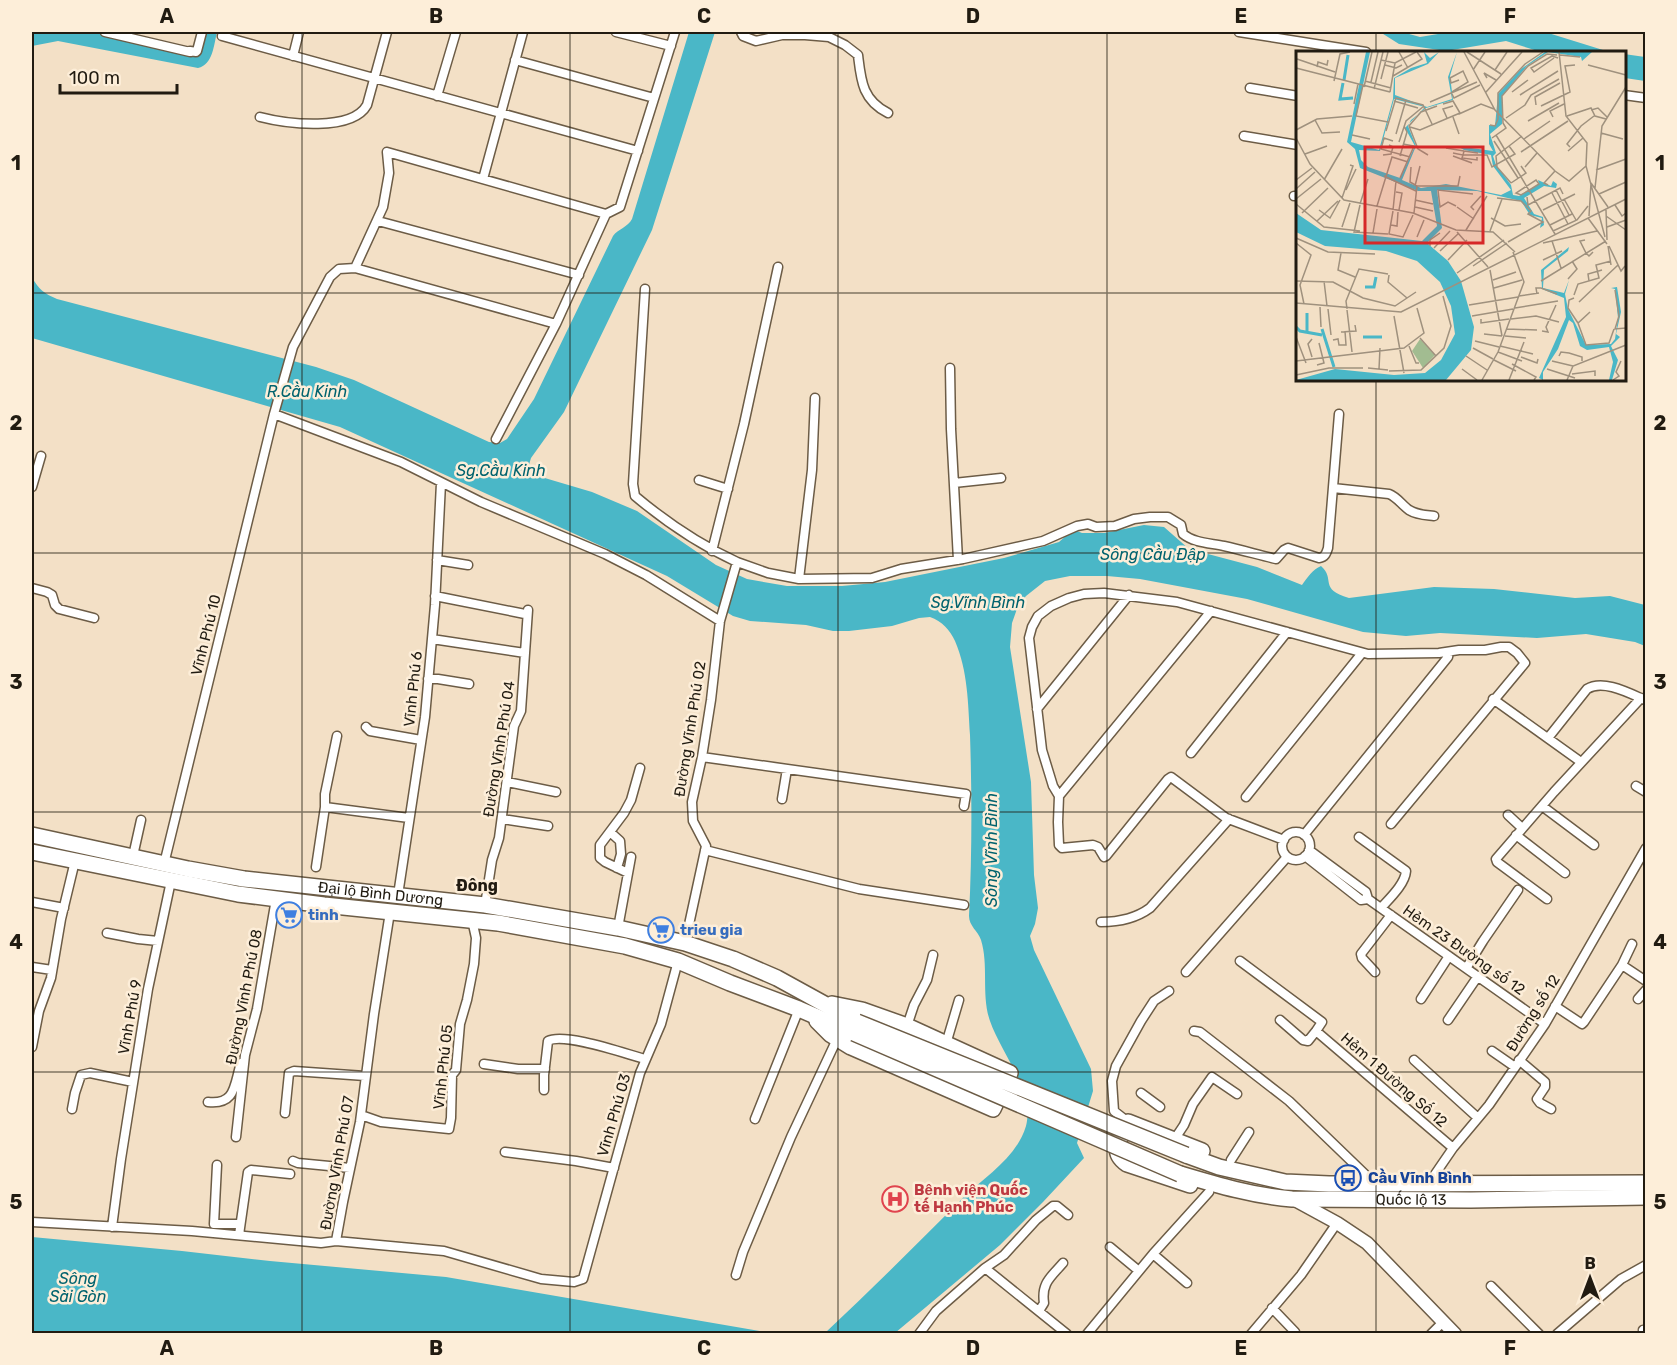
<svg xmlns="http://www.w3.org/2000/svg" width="1677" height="1365" font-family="Rubik,sans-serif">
<rect width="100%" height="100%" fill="#f3e0c6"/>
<!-- water -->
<path fill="#4ab7c7" d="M32,32H92L194,54L204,32H217C214,44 213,65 198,68L58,41L32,46Z
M689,32H715L652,230L564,412L531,458L528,468L538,476L592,492L637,511L716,565L747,579L787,586H842L885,582L1004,558L1059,542L1067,535L1077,531L1082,533H1104L1144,525L1164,527L1189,549L1257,567L1302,585C1307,578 1313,569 1321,566C1336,579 1318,589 1349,598L1434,587L1494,589L1575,598L1610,596L1645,605V646L1635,642L1586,634L1537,638L1440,633L1406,636L1363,632L1247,599L1140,579L1107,576H1070L1045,581L1026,596L1018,606L1012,623L1010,647L1031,782L1034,875L1038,908L1035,924L1030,936L1034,950L1091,1069L1093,1091L1077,1143L1084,1158L1043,1202L1000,1245L895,1333H825C872,1289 918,1243 964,1197C986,1176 1017,1157 1026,1126C1035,1092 1001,1053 990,1021C981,995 989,966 981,940C978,931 969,926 969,916C972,856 972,796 970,735C968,704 968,671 955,641C950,630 942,621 930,617L919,618L892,626L849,631H833L806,625L750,621L733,616L667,576L340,427L32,338V277C38,289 45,294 57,299L316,367L354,380L489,442L500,443L507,439L534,399L613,236C618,229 628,227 632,219Z
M1380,32H1402L1420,37L1450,32H1545L1603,50L1618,52H1541L1506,41L1446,51L1399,44Z
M1624,54L1645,57V81L1625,78Z
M32,1237L182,1251L270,1261L446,1277L772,1333H32Z"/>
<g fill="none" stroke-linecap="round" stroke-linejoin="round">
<!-- street casing -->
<g stroke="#6c5c46" stroke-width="11">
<path id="street" d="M105,32L190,52
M223,32L222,36L638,151
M616,32L671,46
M741,32L743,36L756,41L782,35H805L829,37L845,45L858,55C861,80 862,100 888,113
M1239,32L1366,52
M190,51L196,52L197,51L202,32
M293,56L299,32
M515,60L654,98
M1250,88L1298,96
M1624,95L1646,98
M437,96L456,32
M260,117C287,124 352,132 367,105L387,32
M1244,136L1298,145
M483,179L523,32
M1294,196H1298
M378,221L579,275
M355,268L383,207L389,173L387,152L606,214
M645,289L633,484L635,496C666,522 700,545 737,562
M950,368L951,429L958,560
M274,414L401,462L481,502L605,554L646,575L720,621
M496,439L556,324L606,214L620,207L675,32
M699,480L728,489
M954,483L1001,478
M32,487L41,456
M1333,488L1389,494C1397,497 1402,505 1409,510C1417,515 1426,515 1434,516
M712,551L744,424L778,267
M437,560L468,565
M799,579L812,470L815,398
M32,588L47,592L52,595L55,605L59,609L94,618
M435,596L525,614
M432,639L525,653L521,711L514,726L499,838L492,860L485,905
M525,653L528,610
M428,679H438L469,684
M1493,699L1581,762
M1037,709L1129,595
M366,727L370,731L421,740
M337,736L325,794V807L409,818
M1548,738L1587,689C1603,679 1629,693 1645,700
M1191,753L1287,632
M702,757L966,794L964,806
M507,782L556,792
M1636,786L1646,792
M1059,796L1211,611
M1246,797L1362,653
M782,799L787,769
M1542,806L1594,845
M1508,815L1522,828
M502,819L548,826
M610,832L620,841L621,854L617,868
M1282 846a14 14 0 1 1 28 0a14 14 0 1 1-28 0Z
M1304,835L1448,657L1449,652
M1516,835L1565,873
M1359,837L1406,871C1405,884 1390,898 1381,908
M1284,840L1226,818L1171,777L1168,779L1106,856L1104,857L1098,847L1093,845L1062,848L1059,845L1058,822L1059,796L1053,786L1042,750L1029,638L1032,627L1038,616L1051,606L1069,598L1084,594L1104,593L1177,602L1368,654L1439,653L1459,650H1485L1501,647H1509L1517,653L1525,663L1391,824
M705,850L859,889L964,905
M1309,850L1366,892L1368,899L1545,1024
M133,856L141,820
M1305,856L1361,900L1368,899
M164,864L274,414L293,347L330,277L339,269L355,268L556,324
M316,867L325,807
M628,873L605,862L600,858V845L624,813L631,800L640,768
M398,895L425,717L435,605L441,483
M1547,899L1497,862L1496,859L1554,792L1641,698
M32,902L64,908
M390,912L374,1014L360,1122L343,1202L336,1241L444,1251L541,1279L574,1282L583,1279L640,1073L661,1024L678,961
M1101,922C1119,922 1135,919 1150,908L1229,819
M618,928L631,857
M107,933L138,939L158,941
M685,943L706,846L693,821L692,802L702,757L711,700L720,621L737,562L768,573L799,579L872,578L901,569L963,559L1043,541L1077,526L1088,524L1096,527L1115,526L1134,519L1150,517H1168L1181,525L1183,534C1194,543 1210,543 1224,546C1242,550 1259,555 1276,559L1284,550L1288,548L1319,558C1325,557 1326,554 1328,548L1339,414
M1240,961L1322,1022L1316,1031L1308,1041L1303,1040L1280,1020
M1622,965L1646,981
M32,967L52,970
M1467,967L1483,941L1518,890
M1186,972L1287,857
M1375,972L1362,958L1361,954L1391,915
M1421,999L1449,956
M1638,999L1646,990
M1555,1006L1582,1024L1584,1022L1622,965L1632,944
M1448,1020L1478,976
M907,1026L914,1005L927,980L933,955
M1194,1031L1200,1032L1289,1101L1374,1183
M1316,1031L1453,1148
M946,1044L959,1000
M32,1047L39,1011L51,978L61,919L75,861
M1492,1051L1515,1067
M1414,1060L1478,1118
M1519,1060L1545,1082V1087L1537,1099L1540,1103L1551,1109
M484,1064L518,1069H545
M544,1090V1075L548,1041C564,1032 626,1054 645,1059
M1141,1093L1160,1107
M208,1102C236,1105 234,1085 241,1063
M72,1109L75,1093L81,1075L90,1073L133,1082
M285,1113L289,1073L294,1071L365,1076
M361,1115L381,1122L449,1129L451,1118L452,1075L456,1070L460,1024L467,1000L474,964L476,938L472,920
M755,1119L799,1009
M1128,1122L1114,1111L1112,1081L1116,1066L1141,1021L1154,1001L1169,991
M236,1137L245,1055L257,1009L276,899
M1174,1140L1184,1125L1193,1104L1212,1077L1237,1094
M505,1152L576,1161L614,1168
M1231,1160L1249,1132
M293,1161L298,1163L350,1168
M217,1165L214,1224H240
M1429,1183L1453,1148L1489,1105L1545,1024L1646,848
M32,1222L192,1231L321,1243L336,1241
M112,1227L121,1159L148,989L171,881
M239,1235L248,1172L251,1170L290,1174
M1110,1247L1139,1271
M1153,1254L1187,1283
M985,1268L1067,1334
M736,1275L743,1252L791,1137L837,1039
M1491,1286L1539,1334
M1272,1308L1295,1332
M1039,1311L1044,1303C1041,1283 1051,1277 1063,1263
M1643,1330L1646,1333
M919,1334L936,1311L985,1268L1004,1255L1036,1220L1053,1206H1057L1068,1215
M1087,1334L1153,1254L1209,1192
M1251,1334L1301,1275L1337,1223
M1431,1334L1444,1321
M1557,1334L1621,1279L1646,1265"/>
</g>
<!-- secondary casing -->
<g stroke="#6c5c46" stroke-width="15">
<path id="secondary" d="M1293,1199L1337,1223L1367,1243L1455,1334"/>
</g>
<!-- highway casing -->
<g stroke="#6c5c46" stroke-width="18">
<g id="highway">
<path id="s1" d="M32,835L188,869L244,879L485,905L618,928L685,943L733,959L777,978L857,1022"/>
<path d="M32,852L238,894L324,905L498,923L625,946L678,961L730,983L799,1009L854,1033"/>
<path d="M817,1021L830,1034L851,1047L993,1109L1010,1073L907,1026L862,1010L832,1004"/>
<path d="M1186,1155L1219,1167L1285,1182L1329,1184L1646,1183"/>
<path id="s2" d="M1180,1174C1217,1185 1254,1196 1292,1199L1471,1200L1646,1197"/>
<path d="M1190,1185L1127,1164C1109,1152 1120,1138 1128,1122L1202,1151"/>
</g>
</g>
<!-- street -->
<use href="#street" stroke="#fff" stroke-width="8"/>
<!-- secondary -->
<use href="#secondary" stroke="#fff" stroke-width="12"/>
<!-- highway -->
<use href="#highway" stroke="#fff" stroke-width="15"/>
<!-- highway-bridge casing -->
<g stroke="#6c5c46" stroke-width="18" stroke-linecap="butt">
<path id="highway-bridge" d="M857,1022L1186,1155
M854,1033L1180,1174"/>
</g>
<!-- highway-bridge -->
<use href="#highway-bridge" stroke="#fff" stroke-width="15"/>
</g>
<!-- grid -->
<path fill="none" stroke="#211b11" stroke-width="1.5" stroke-opacity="0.55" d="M302,32V1334M570,32V1334M838,32V1334M1107,32V1334M1376,32V52M32,293H1298M1624,293H1646M1376,380V1334M32,553H1646M32,812H1646M32,1072H1646"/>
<!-- icons -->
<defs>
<g id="supermarket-ring" transform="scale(1.35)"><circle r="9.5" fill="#fdeed9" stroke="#3f7fe0" stroke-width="1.5"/><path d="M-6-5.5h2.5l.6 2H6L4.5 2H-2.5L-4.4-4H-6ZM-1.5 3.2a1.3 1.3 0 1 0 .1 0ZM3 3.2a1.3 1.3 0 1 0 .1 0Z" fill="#3f7fe0"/></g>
<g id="bus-ring" transform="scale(1.35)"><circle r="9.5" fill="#fdeed9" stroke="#1a4fb4" stroke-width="1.5"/><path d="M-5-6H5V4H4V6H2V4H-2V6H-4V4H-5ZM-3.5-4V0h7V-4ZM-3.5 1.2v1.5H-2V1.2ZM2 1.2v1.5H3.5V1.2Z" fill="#1a4fb4"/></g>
<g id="hospital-ring" transform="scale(1.35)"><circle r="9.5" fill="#fdeed9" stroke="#e0444e" stroke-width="1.5"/><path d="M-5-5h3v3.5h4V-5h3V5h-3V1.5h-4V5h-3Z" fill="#e0444e"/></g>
</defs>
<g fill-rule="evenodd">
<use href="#supermarket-ring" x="289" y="915"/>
<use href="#supermarket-ring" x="661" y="930"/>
<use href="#bus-ring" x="1348" y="1178"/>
<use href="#hospital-ring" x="895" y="1199"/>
</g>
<g text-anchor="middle" stroke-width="5" stroke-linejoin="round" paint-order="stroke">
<!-- street labels -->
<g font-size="15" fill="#211b11" stroke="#fdeed9">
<text transform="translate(206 635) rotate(-76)" y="5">Vĩnh Phú 10</text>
<text transform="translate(413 689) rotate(-84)" y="5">Vĩnh Phú 6</text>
<text transform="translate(690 729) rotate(-81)" y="5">Đường Vĩnh Phú 02</text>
<text transform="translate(499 749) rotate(-81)" y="5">Đường Vĩnh Phú 04</text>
<text dy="5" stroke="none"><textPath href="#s1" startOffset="354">Đại lộ Bình Dương</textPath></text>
<text transform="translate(1464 950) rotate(35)" y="5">Hẻm 23 Đường số 12</text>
<text transform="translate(244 997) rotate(-79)" y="5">Đường Vĩnh Phú 08</text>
<text transform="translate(1533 1013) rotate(-58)" y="5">Đường số 12</text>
<text transform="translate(130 1017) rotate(-80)" y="5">Vĩnh Phú 9</text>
<text transform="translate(443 1067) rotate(-84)" y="5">Vĩnh Phú 05</text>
<text transform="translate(1394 1080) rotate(41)" y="5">Hẻm 1 Đường Số 12</text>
<text transform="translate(614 1115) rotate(-74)" y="5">Vĩnh Phú 03</text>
<text transform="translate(337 1163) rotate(-80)" y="5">Đường Vĩnh Phú 07</text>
<text dy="5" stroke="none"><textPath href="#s2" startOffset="234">Quốc lộ 13</textPath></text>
</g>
<!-- shop labels -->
<g font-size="15" font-weight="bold" fill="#366cbe" stroke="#fdeed9" text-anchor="start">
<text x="308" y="920">tinh</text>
<text x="680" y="935">trieu gia</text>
</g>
<!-- transit labels -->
<g font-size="15" font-weight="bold" fill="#164399" stroke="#fdeed9" text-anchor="start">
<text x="1368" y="1183">Cầu Vĩnh Bình</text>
</g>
<!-- health labels -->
<g font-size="15" font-weight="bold" fill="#be3a42" stroke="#fdeed9" text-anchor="start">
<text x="914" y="1195">Bệnh viện Quốc<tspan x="914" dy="17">tế Hạnh Phúc</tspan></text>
</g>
<!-- water labels -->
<g font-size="16" font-style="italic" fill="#02636e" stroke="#fdeed9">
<text x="307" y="397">R.Cầu Kinh</text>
<text x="501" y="476">Sg.Cầu Kinh</text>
<text x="1153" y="560">Sông Cầu Đập</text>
<text x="978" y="608">Sg.Vĩnh Bình</text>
<text transform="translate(991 850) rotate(-90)" y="6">Sông Vĩnh Bình</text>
<text x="78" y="1284">Sông<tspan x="78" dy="18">Sài Gòn</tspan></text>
</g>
<!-- neighbourhood labels -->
<g font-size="16" font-weight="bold" fill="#211b11" stroke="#fdeed9">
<text x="477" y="891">Đông</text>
</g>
</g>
<!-- overview -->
<g transform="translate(1296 51)">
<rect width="330" height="330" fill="#f3e0c6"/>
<path d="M124,288L139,304L127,317L116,300Z" fill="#a2bc91"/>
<path d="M70,1H74L55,91L83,99L97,48L98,27L115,17L131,12L128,1L134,7L143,1L132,13L99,27V44L131,56L156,48L152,26L161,1L154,25L157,49L130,57L115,69L112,75L120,95L106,129L125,137L150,133L205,144L215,139L197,115L195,104L168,99L161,95L197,100L193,93V74L199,75L202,43L225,18L249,1H296L286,10L285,6L252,1L231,15L206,45V73L194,83L200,102L197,105L200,114L215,134L217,144L223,145L243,133L242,129L255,135L257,130L261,133L260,137L248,135L228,147L238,163L247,166L248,174L244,177L246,167L234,164L225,150L181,140L141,139L146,177L131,192L152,210L165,230L178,276L175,299L150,329H0L39,318L98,324L129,322L145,309L159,283L155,255L144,231L121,210L90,200L29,195L0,181V162L25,179L126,190L141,175L135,140H122L64,117L59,98L51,91ZM98,48L129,56L109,77L119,95L104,127L72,116L65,109L63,99L84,100ZM273,196L272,200L248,219L247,237L268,242L273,229L269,243L272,258L290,294L315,293L319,288L322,267L319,238L315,237L321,236L325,261L320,283L324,286L315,295L322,309L316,329H313L317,311L313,296L291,299L284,295L277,272L273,269L262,298L247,321V329L243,327L270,266L268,247L246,238L245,219Z" fill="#4ab7c7" fill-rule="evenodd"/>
<path fill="none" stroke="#4ab7c7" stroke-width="3" d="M48,29L52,4M47,32L44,48L57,47M69,236H78L80,226M11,262V281M0,276L4,280L26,284M26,278L38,316M67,286H86"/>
<path fill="none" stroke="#9f917e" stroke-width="1.5" d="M103,1L112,17M168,1L199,59L259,120L273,130L290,115M171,1L205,23M263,1L270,65L291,92L290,115L309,186M264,4L284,6M258,7L238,21L235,17L256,5L262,7M1,8L39,21M85,9L99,12L120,1M89,14L100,17L106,14M292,14L330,24M21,16L22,11L31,14L32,9M0,17L94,41M177,19L189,1M199,19L211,1M97,25L126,8L121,1M191,27L188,22L200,29M85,28L92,1M38,30L44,3L54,1M69,30L95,37M75,31L82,1M67,34L60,65L92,71M68,36L76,1M78,38L87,1M94,41L99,12M156,41L172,31L167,20L154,27L155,32L163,29M190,41L226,1M216,41L232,29M156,43L158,47L184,34M224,44L262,20M98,50L122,57M134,51L181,31M58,53L62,33M147,53L157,50L164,62M240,54L239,46L264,32M245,55L274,41L269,15L279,14M295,59L302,57L311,66M163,63L185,53L198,58M271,65L295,57L299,65L310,68M157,66L163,83M257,66L254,60L268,53M151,67L147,58L157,55M210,67L229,54L235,44L263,28M19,69L26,82L44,81M232,70L263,52M194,74L199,75L202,68V42L229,13L247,1M114,76L124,79L164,62M0,79L21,68L56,65M90,80L100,47L127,54L136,73M305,82L327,88M100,83L110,49M56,84L74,88M200,84L259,183M0,87L14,113L48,149L117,162L160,179L197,181L219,201M196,87L210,77L207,72L206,45L232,15L251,3L261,4M228,88L254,70M97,90L88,87L85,98L114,106M198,90L222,127M103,91L110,70L128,55M274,96L271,93L285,75L298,65M150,97L168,100M272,100L287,87M225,101L272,70M157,102L167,104L166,107L181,109V106M182,102L168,100L167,104H191L196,116L219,103L213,95M9,103L31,95M87,104L95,103L97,96L93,94M132,104L122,98L113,75L125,61L141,55M104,105L111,81L108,75M157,105L176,112M115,116L114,131L121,135M229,116L241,102M300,119L330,108M88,125L120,140M104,127L118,95L107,93M0,129L16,117M28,129L46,98M240,129L243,133L235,138L225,144L220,142ZM215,132L201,116L200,105L226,85M215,132L230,122L225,115M295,132L312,156M252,134L248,132L259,120M119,135L124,115M299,137L306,75L330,36M0,138L19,121M50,139L60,118M260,139L273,164M100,141L106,142L103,159M256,142L272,173M303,143L330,131M231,146L232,154L264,137L267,143M46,147L57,115L54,114M201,147L225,150L235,160L232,163L247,171L212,191M0,148L25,128M268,148L280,169M119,149L137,153M0,153L28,176L64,180M64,153L72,128M64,154L58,181L92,183M319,154L326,165L330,162M81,155L96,106L112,111M160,155L152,151L144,156L142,139L177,143M119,156L137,160M161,156L178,168M23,159L34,167L44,149M97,159L100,130M178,159L175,156L185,145M247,159L279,143M310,159L311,189M97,160L93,183L107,186L117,164M6,162L32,137M118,162L121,135H162L164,125M293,165L295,132M310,165L330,179M195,167L209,175L225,173M292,167L311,193M21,170L42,150M95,174L101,175L102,161M254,174L276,163M46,176L54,152M311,176L330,169M170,179L191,145M194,180L206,148M257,180L281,169L292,155M161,181L192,216M77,182L81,158M121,186L128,169M0,187L32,201L79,203M289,189L284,190L290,202L293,205L297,201M256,190L265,217M0,192L15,204L4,234L8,253M247,192L301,180M134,195V189L144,182M312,195L315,214M313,195L325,220L329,215M138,197L154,180M144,200L163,182M45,202L42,219L59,226M152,209L171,189M247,209L266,200M177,215L211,192M194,219L206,285M161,222L208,189M93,224L92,231L111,247M272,228L281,218L276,210M197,229L220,221M0,230L37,231L67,247L99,255L120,241M28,230L31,255M245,230L310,190M293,230L292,223L306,219M198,237L226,229M319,239L323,265L319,278L330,277M241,243L240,237H245L261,243M278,244L282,233L303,227L300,214L315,210M223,245L243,242M278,247L273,249L272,257L282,272L294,261M283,251L322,214M0,252L105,261L330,148M173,254L222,246M24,256L25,276M219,257L262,250M32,258L35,284M51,258L50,250L63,218L92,223M51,259L56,301M98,265L108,322M176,265L217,258M185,268V272L213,268M215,268L240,265L263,271M282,272L290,294L313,292L318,278M211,278L241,279M246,280L252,281L250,276L260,254M45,281L60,280L59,274M188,283L206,285M209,285L230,287M0,286L10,312M124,287L140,305M37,289L42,288L43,294H50L49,280M179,290L203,296M113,295L120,312H123M204,295L237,303M177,297L197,308M202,301L226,310M170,305L191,319M263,305L265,301L273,302L286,306V310M16,306L12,293L16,288M225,306L241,312L242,308M198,309L220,320M0,310L108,297L128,282L121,257M256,310L277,315M216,313L240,326L238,329M21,314L28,312L23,292M72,317L92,319M83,318L84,297M166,318L181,329M251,318L279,327M93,320L125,319L148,297L155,275L147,245M276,323L299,320V325M0,324L33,317H67M186,329L202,301L228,231L217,201M213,329L228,291M271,329L277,315L330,294M317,329L323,325L320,321L325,310"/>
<path fill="#d62828" fill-opacity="0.15" stroke="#d62828" stroke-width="3" d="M69,96H187V192H69Z"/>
<rect width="330" height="330" fill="none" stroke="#211b11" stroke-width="3"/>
</g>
<!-- border -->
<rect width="1677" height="1365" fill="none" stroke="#fdeed9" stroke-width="66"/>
<!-- north arrow -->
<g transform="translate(1590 1278)" stroke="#fdeed9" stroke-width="4.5" paint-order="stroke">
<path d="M0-4.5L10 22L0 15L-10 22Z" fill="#211b11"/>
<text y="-9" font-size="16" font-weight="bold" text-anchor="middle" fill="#211b11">B</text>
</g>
<!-- scale -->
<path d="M60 84v9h117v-9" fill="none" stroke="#211b11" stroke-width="3"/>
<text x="69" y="84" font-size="18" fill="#211b11" stroke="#fdeed9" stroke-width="4.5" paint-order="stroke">100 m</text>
<rect x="33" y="33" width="1611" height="1299" fill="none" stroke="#211b11" stroke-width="2"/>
<g font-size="20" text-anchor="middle" font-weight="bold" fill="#211b11">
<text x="167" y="23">A</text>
<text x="436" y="23">B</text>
<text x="704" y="23">C</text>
<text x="973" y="23">D</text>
<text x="1241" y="23">E</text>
<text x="1510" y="23">F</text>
<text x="16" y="170">1</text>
<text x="1660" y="170">1</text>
<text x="16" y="430">2</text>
<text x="1660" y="430">2</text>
<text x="16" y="689">3</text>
<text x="1660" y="689">3</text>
<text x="16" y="949">4</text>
<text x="1660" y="949">4</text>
<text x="16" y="1209">5</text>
<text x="1660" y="1209">5</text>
<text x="167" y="1355">A</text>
<text x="436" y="1355">B</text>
<text x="704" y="1355">C</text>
<text x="973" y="1355">D</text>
<text x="1241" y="1355">E</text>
<text x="1510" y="1355">F</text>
</g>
</svg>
